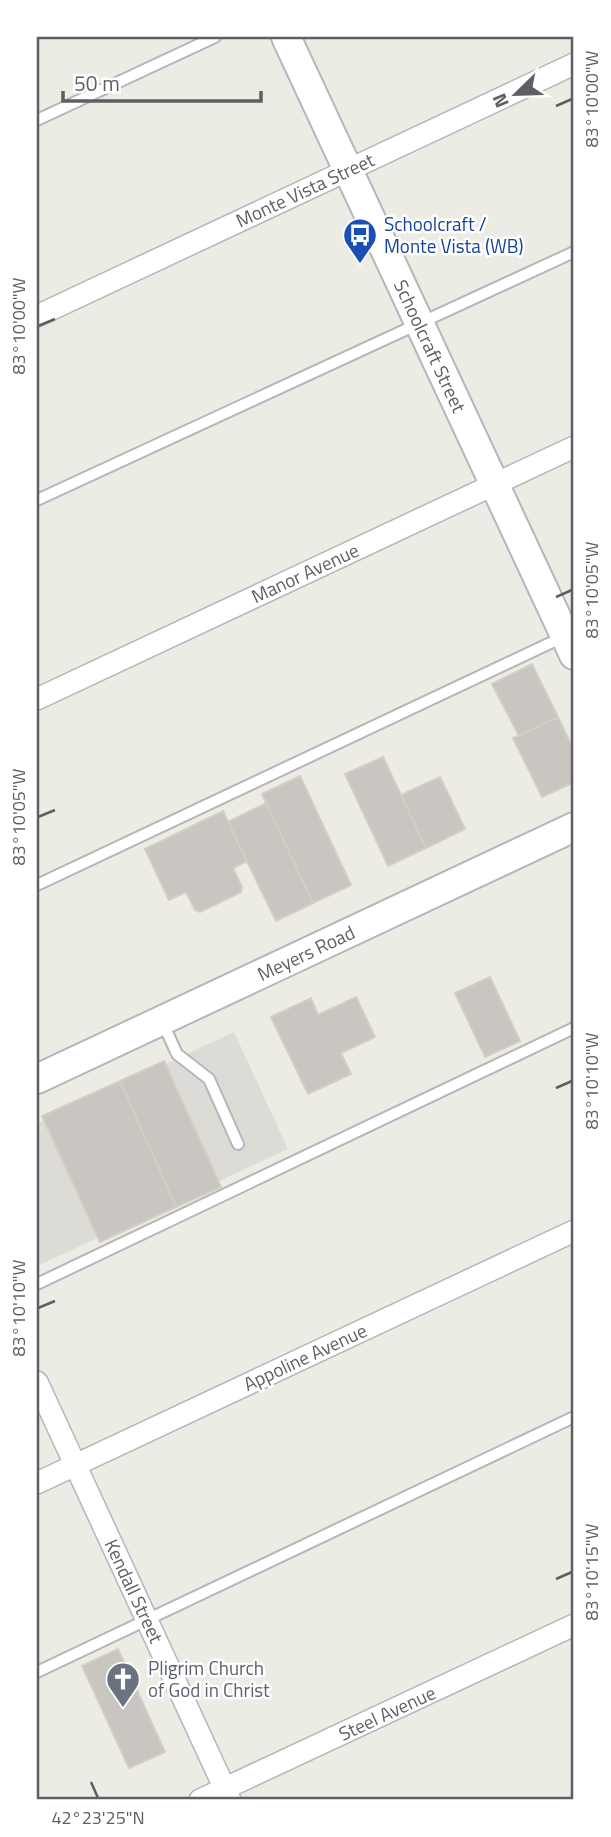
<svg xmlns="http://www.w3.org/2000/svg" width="611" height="1837" font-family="'Titillium Web',sans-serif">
<rect width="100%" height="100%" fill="#edece4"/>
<!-- industrial -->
<path fill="#dcdbd6" d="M234,1032L288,1149L37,1266V1124Z"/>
<!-- building -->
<path fill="#c9c6c2" stroke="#d2cec3" stroke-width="2" d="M532,664L558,717L519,736L492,684Z
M558,717L574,751V782L542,797L513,738Z
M383,757L426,848L388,866L345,774Z
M300,776L351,885L313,903L262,794Z
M440,777L465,829L426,848L401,795Z
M266,803L313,903L276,921L228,822Z
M223,811L247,861L233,868L242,887L241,892L200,912L195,910L186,892L169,900L145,849Z
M490,977L520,1041L485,1057L455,993Z
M356,997L375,1037L341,1053L351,1074L308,1094L271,1017L311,998L318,1015Z
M164,1061L221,1187L176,1207L120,1081Z
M120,1081L176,1207L100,1242L42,1116Z
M118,1649L165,1752L129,1768L82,1666Z"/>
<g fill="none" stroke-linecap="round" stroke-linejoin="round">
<!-- lane casing -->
<g stroke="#b4b6ba" stroke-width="14">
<path id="lane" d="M37,120L215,37
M37,500L574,252
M37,885L563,637
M162,1021L177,1054L209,1079L238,1144
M37,1284L574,1028
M37,1672L574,1417"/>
</g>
<!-- street casing -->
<g stroke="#b4b6ba" stroke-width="24">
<path id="street" d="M37,316L574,64
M37,699L574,447
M37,1382L230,1800
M37,1483L574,1231
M200,1800L574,1625"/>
</g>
<!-- secondary casing -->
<g stroke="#b3b6bb" stroke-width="32">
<path id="secondary" d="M286,37L574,655
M37,1079L574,827"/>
</g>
<!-- lane -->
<use href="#lane" stroke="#fff" stroke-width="10"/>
<!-- street -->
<use href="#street" stroke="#fff" stroke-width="21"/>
<!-- secondary -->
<use href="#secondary" stroke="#fff" stroke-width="28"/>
</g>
<!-- ticks -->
<path fill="none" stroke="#5c5f64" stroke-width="2.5" d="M556,106L572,99M38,326L55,319M556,597L572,590M38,817L55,810M556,1088L572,1081M38,1308L55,1301M556,1579L572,1572M91,1782L98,1798"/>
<!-- icons -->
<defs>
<g id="bus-pin" transform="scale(1.75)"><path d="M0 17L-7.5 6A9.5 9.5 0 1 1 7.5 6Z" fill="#1a4fb4" stroke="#fff"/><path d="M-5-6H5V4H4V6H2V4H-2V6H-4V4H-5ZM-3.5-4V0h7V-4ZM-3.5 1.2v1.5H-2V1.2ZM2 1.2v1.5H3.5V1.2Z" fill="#fff"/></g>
<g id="church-pin" transform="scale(1.75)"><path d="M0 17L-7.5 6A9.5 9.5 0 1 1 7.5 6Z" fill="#6b7280" stroke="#fff"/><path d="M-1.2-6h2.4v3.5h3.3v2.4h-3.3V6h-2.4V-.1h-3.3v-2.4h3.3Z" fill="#fff"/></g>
</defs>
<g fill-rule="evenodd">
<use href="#bus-pin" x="360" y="235"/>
<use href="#church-pin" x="123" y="1679"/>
</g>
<g text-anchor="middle" stroke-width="5" stroke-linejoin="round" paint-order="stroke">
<!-- street labels -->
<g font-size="19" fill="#5c5f64" stroke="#fff">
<text transform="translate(305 190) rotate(-25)" y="7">Monte Vista Street</text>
<text transform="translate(430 346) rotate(65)" y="7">Schoolcraft Street</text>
<text transform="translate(305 573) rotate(-25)" y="7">Manor Avenue</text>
<text transform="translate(306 953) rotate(-25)" y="7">Meyers Road</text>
<text transform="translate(305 1357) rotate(-25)" y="7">Appoline Avenue</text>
<text transform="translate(134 1591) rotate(65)" y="7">Kendall Street</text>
<text transform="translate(387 1713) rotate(-25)" y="7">Steel Avenue</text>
</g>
<!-- transit labels -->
<g font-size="19" fill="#164399" stroke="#fff" text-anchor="start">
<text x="384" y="231">Schoolcraft /<tspan x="384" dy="22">Monte Vista (WB)</tspan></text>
</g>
<!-- worship labels -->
<g font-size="19" fill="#5b616d" stroke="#fff" text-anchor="start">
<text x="148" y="1675">Pligrim Church<tspan x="148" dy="22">of God in Christ</tspan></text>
</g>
</g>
<!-- border -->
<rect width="611" height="1837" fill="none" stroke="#ffffff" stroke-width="77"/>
<!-- north arrow -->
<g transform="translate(516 94) rotate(247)" stroke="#ffffff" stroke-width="5" paint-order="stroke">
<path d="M0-5L12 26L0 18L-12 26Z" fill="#5c5f64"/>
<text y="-10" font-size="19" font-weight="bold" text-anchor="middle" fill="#5c5f64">N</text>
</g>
<!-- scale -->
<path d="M63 91v10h198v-10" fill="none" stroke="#5c5f64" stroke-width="3.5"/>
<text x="74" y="91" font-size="21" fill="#5c5f64" stroke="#ffffff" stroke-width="5" paint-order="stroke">50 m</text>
<rect x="38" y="38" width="534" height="1760" fill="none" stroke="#5c5f64" stroke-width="2.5"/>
<g font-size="18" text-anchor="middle" fill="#5c5f64">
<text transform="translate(592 99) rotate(-90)" y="6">83°10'00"W</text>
<text transform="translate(19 326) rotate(-90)" y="6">83°10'00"W</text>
<text transform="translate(592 590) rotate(-90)" y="6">83°10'05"W</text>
<text transform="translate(19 817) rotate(-90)" y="6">83°10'05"W</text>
<text transform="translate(592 1081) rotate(-90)" y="6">83°10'10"W</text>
<text transform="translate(19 1308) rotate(-90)" y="6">83°10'10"W</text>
<text transform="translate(592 1572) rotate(-90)" y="6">83°10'15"W</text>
<text x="98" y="1824">42°23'25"N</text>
</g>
</svg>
